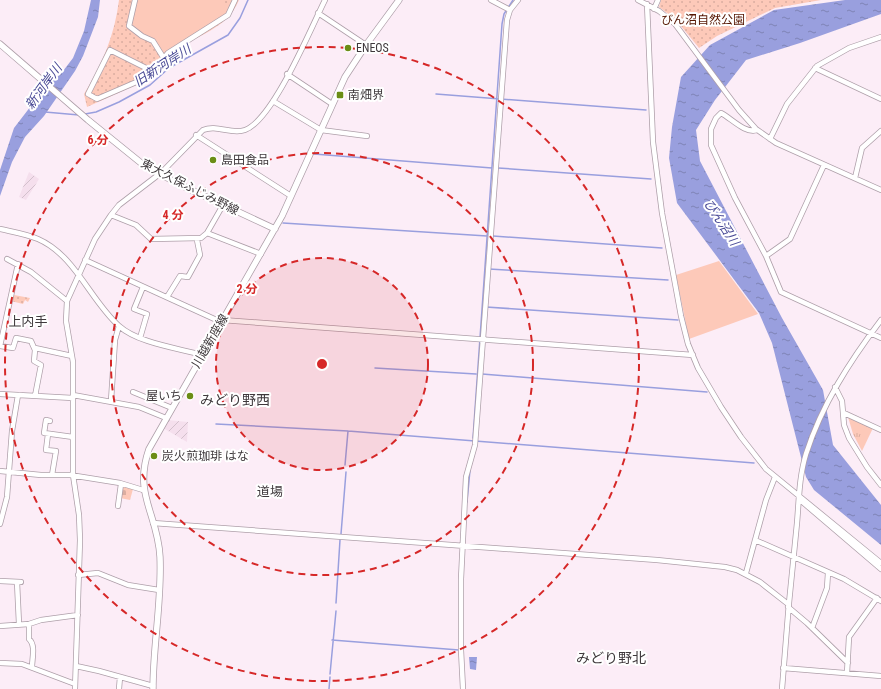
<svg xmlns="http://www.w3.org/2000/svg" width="881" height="689" font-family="'Roboto Condensed','Noto Sans JP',sans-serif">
<defs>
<pattern id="industrial-furrows" width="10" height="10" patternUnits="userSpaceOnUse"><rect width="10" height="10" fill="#f5dfed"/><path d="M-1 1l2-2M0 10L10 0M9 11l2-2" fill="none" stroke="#d3c0cc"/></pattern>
<pattern id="grass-tufts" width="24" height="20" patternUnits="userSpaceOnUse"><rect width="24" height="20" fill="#fdc9b9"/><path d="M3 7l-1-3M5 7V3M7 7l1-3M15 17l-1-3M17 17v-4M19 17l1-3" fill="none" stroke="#daada0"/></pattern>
<pattern id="cemetery-stones" width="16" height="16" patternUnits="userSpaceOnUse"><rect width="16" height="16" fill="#fdc9b9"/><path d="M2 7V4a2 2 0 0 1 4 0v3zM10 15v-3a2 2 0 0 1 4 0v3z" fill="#daada0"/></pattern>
<pattern id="park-dots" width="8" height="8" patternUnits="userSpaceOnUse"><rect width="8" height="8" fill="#fdc9b9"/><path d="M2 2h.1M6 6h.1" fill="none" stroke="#daada0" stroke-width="1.8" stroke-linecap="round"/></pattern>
<pattern id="water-ripples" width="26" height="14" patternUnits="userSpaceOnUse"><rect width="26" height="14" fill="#999fde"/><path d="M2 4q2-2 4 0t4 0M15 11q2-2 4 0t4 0" fill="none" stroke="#7e83b5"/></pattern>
</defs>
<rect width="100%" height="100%" fill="#fcedf7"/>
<!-- industrial -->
<path fill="url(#industrial-furrows)" d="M29,172L39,179L26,200L19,197Z
M167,420L188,422L187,442L163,428Z"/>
<!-- grass -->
<path fill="url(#grass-tufts)" d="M848,417L873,428L862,451L853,434Z"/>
<!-- cemetery -->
<path fill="url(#cemetery-stones)" d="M124,486L133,489L130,500L120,498Z"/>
<!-- park -->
<path fill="url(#park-dots)" d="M119,0H239C226,33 188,36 166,58C162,61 160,70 158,75L87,107L84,94C102,65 115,34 119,0Z
M661,0H821L775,8L717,36L699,48L676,20L659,7Z
M14,295L30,298L28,302L25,300L23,304L11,301L12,297Z"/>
<!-- pitch -->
<path fill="#fdc9b9" d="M136,0H220L228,10L227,14L165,54L162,53L148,38L131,26Z
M719,261L758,314L689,339L676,275Z"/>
<!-- water -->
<path fill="url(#water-ripples)" d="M91,0H100L98,17L83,56L75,71L44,116L25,137L12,162L0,196V170L14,128L44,89L53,78L60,75L73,58L84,31Z
M845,0H881V14L800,43L746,60L715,100L696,130L700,161L782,318L823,390L833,445L881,505V545L814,490L806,477L772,343L759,313L677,203L669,158L672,127L681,77L710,45L774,10Z
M469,657H477L476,670L470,669Z"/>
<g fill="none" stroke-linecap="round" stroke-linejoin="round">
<!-- stream -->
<path stroke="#999fde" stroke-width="1.5" d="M436,94L646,110
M45,112L79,115
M85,114L96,112L119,102L150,85L169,68L228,35L240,18L248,0
M314,154L492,168
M498,168L651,179
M283,223L487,236
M493,236L662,248
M489,269L668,280
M486,307L678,320
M375,368L476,374
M482,374L707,392
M216,424L348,431L754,463
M473,438L502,24L504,14L513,0
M345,465L348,431
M467,502L470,470
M341,534L346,472
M336,603L340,540
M459,609V643
M332,640L459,650
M330,674L336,611
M329,689L330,677"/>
<!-- minor casing -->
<g stroke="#ae9fa9" stroke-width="6">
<path id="minor" d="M135,0L129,26L142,36L153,41L163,57
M491,0L510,10
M638,0L659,11L675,24L739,110L756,129L776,143L881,190
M647,4L653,142L662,213L681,316L688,344L698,368L721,407L741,437L766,469L881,563
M654,9L658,0
M318,13L366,45
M815,68L881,99
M152,71L110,50L88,94L97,99L148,77L168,53L228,15L235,0
M287,74L332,104
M273,101L321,130L367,136
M757,130C745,134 731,118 721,113L716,118L711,129V145L735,198L766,256L781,292L881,338
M196,135L291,196
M770,139L787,104L817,66L849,48L881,37
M855,178L862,148L881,131
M111,215L136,225L151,239L201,238L207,233L223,205
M0,229C13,232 26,234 38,239C75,255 90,300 119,326C138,343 177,348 202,355
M207,233L261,254
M766,256L790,239L824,165
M7,259L31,272L67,301
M85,260L221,322
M18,264L0,346L13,348L16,338L31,341L35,350L34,361L41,365L35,396
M167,297L180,276L188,277L200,255L197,240
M222,320L693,355
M140,338L147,314L134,309L143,287
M35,348L72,356
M835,387L842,401L844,425L849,438L867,467L881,485
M133,392L172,408
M0,394L73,398
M73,395L139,407L166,418
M111,401L115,340L119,326
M844,413L881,430
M50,421L46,420L44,433L73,437
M48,434L46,450L56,451L52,475
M0,471L41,475H70L120,483L143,490
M799,499L881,569
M118,506L121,484
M153,523L657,560L725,567L737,570L760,582L788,604
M0,524L7,497L12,431L18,395
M755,540L844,579L881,601
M746,573L766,500L775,477
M78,575L98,573L128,585L159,590
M0,581L21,582
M17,582L19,624
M788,607L807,623L848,663
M29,624V639C36,645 32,659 32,667
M0,626L29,624L41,620L78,615
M812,628L827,588L828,573
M0,663L22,664L75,684
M76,666L99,671L153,686
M783,668L881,676
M847,673L849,637L877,598
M75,689L80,540L79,515L73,475V362L66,321L67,301L95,239L111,215L119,205L162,172L203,130C217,124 231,135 245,130C273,120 311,28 325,0
M119,689L120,677
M463,689L461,650V579L466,477L475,445L507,20L510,10L518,0
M782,689C786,633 791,578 797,523C799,500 799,477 806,454C822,404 850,361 881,320"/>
</g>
<!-- major casing -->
<g stroke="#ae9fa9" stroke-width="7">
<path id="major" d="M0,44L88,120L146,167L183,186L275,229
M153,689C153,645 162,601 160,557C158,514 133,495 149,449L282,216L345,77L366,45L399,0"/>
</g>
<!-- minor -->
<use href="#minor" stroke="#fff" stroke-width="4.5"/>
<!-- major -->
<use href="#major" stroke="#fff" stroke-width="5.5"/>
</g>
<!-- distance rings -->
<circle cx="322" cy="364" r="106" fill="#d62828" fill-opacity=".12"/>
<g fill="none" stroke="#d62828" stroke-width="2" stroke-dasharray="7 5">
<circle cx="322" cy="364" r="106"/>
<circle cx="322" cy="364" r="211"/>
<circle cx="322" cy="364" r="317"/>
</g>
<!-- markers -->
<g fill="#6b8d15" stroke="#fff" stroke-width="1.5">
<circle cx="348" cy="48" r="4"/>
<rect x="336" y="91" width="8" height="8" rx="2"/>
<circle cx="213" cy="160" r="4"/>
<circle cx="190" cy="396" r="4"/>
<circle cx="154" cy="456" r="4"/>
</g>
<g text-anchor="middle" stroke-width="4" stroke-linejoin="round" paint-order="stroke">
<!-- park labels -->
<g font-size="12" fill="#561703" stroke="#fff">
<text x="703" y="24">びん沼自然公園</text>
</g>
<!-- poi labels -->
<g font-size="12" fill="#3f393c" stroke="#fff" text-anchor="start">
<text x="356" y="52">ENEOS</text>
<text x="348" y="99">南畑界</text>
<text x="221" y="164">島田食品</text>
<text x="182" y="400" text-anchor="end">屋いち</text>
<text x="162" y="460">炭火煎珈琲 はな</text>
</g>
<!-- street labels -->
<g font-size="12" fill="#3f393c" stroke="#fff">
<text transform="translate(190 187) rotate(27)" y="4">東大久保ふじみ野線</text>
<text transform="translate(210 341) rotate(-60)" y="4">川越新座線</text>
</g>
<!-- water labels -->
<g font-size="13" font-style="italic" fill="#494a96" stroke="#fff">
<text transform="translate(162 65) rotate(-33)" y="5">旧新河岸川</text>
<text transform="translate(43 86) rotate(-54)" y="5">新河岸川</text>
<text transform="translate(722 222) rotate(57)" y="5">びん沼川</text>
</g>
<!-- neighbourhood labels -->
<g font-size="13" fill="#3f393c" stroke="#fff">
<text x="28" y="326">上内手</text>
<text x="270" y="496">道場</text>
</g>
<!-- quarter labels -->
<g font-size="14" fill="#3f393c" stroke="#fff">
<text x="235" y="405">みどり野西</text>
<text x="611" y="663">みどり野北</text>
</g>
</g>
<circle cx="322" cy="364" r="6" fill="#d62828" stroke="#fff" stroke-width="2"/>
<g font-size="12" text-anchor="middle" font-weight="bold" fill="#d62828" stroke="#fff" stroke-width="4" stroke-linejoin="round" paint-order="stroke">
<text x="98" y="144">6 分</text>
<text x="173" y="219">4 分</text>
<text x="247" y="293">2 分</text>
</g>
</svg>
